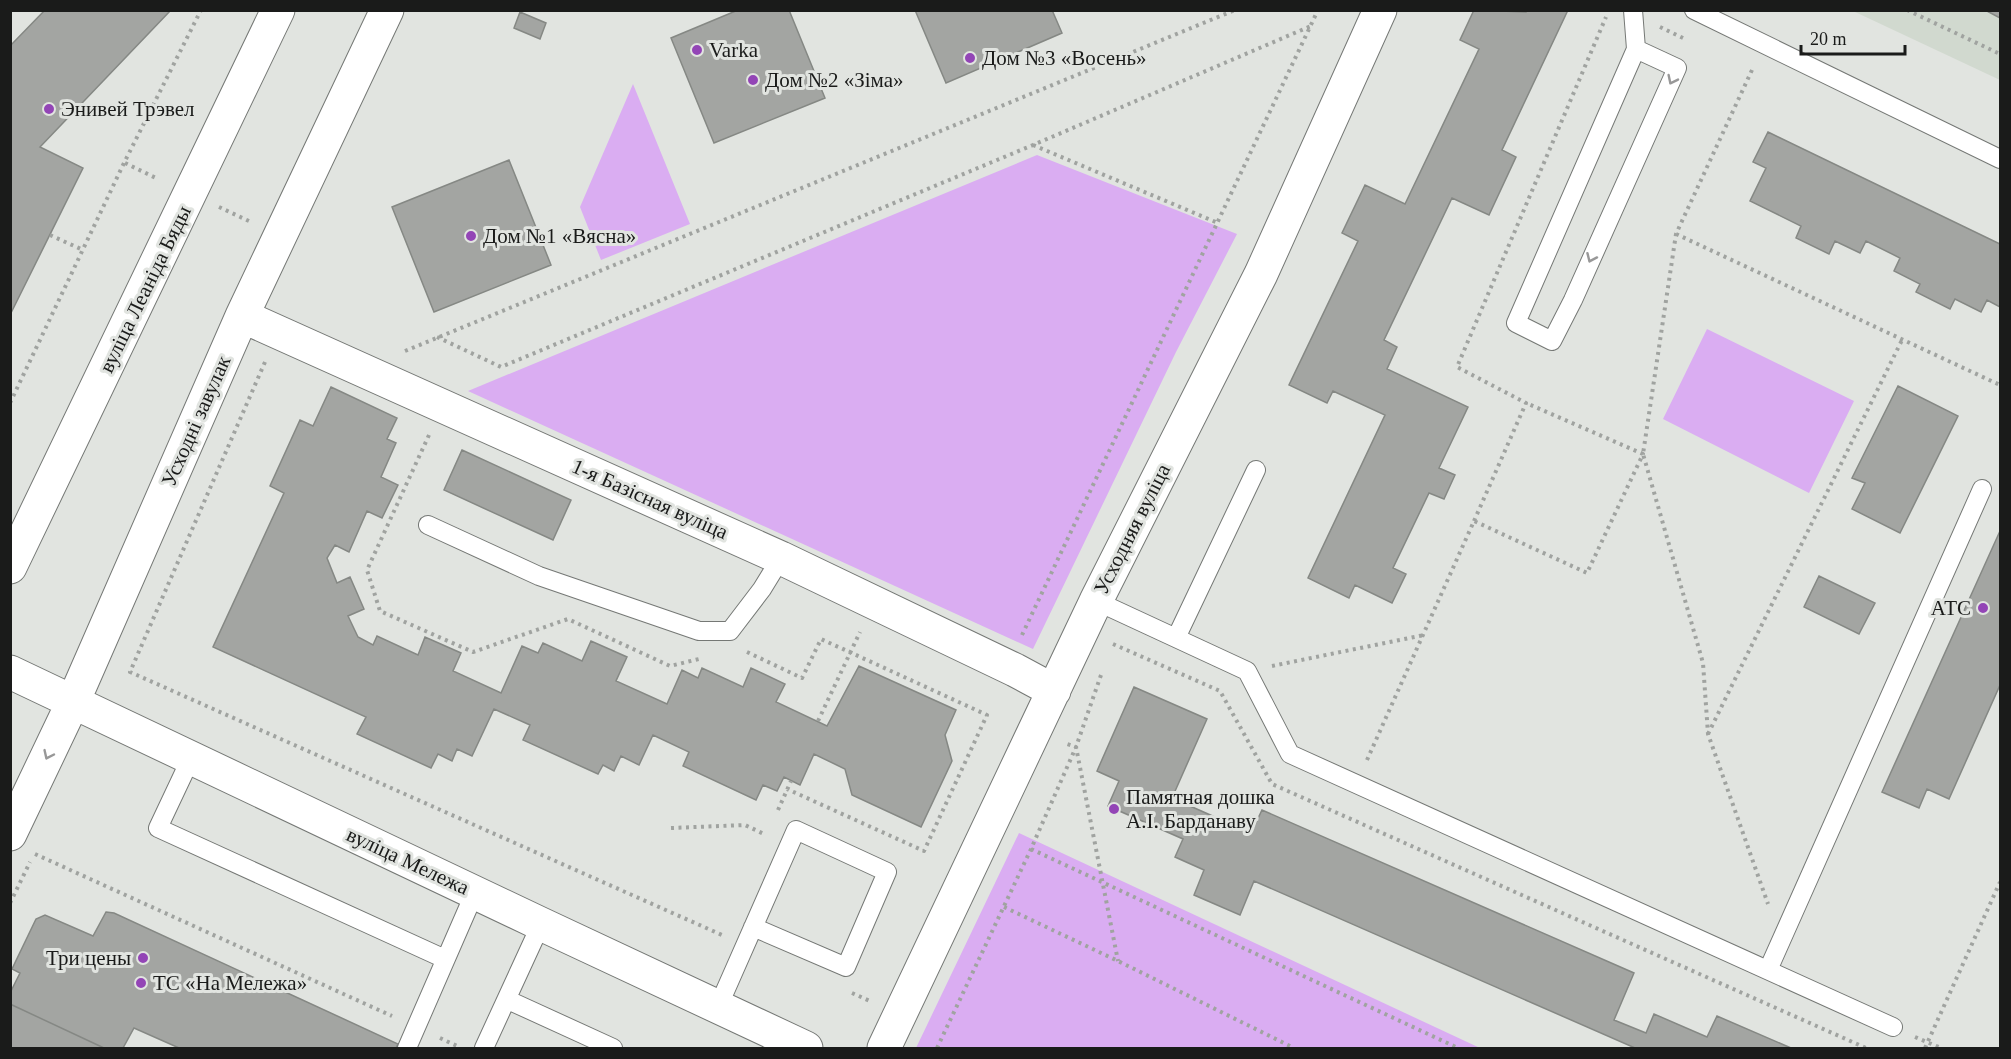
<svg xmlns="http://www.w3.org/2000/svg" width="2011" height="1059" font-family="'Times New Roman',serif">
<rect width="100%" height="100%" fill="#e1e4e0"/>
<!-- built -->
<path fill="#d1d9cf" d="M1853,11H2000V80Z"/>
<!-- green -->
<path fill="#daadf2" d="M633,84L690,224L601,260L580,207Z
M1037,155L1237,234L1176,352L1033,649L468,391Z
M1707,329L1854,401L1809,493L1663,419Z
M1019,833L1480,1048H916Z"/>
<!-- building -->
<path fill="#a3a5a2" stroke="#858884" stroke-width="1.5" d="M45,10H171L40,147L83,168L10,315V46Z
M738,10H789L825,98L714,143L671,38Z
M915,10H1052L1062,33L946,83Z
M1474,10L1526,12V10H1568L1502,150L1516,157L1489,215L1452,198L1384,340L1397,347L1387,369L1468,407L1439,468L1455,475L1444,499L1429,493L1393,568L1406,574L1392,603L1355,585L1349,598L1308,578L1385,415L1333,391L1327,403L1289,385L1358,241L1342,233L1365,185L1405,204L1479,49L1460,40Z
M1985,10H2000V18Z
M520,12L546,23L540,39L514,28Z
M1768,132L2000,244V307L1987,300L1981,312L1955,299L1950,309L1916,292L1920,284L1894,271L1900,258L1866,241L1860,253L1835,241L1829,254L1796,238L1801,226L1750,201L1766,168L1753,162Z
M509,160L551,265L434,312L392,207Z
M1898,386L1958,416L1900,533L1852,509L1865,483L1852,478Z
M331,387L397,418L387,439L396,443L381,477L398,485L382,518L367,511L349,552L335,545L327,558L337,583L350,577L364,609L348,616L358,637L373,645L377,636L418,655L425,637L461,653L453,671L501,693L522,646L538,653L543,643L582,661L591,641L627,657L616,681L667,704L682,670L698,678L702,668L743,687L751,668L785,684L776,702L827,726L859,666L956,710L945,735L952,761L921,827L852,795L845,769L814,754L800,785L784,777L777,791L763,785L756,800L683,766L689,752L653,735L639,765L621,756L614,771L603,765L598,774L523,740L530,725L494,709L472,756L457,749L452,761L438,754L431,768L357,734L366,717L213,647L284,493L270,486L300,420L313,426Z
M462,450L571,500L553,540L444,490Z
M2000,531V685L1949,799L1927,789L1919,808L1882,792Z
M1819,576L1875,603L1859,634L1804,607Z
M1134,687L1207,719L1172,798L1251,833L1262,810L1634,973L1614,1020L1646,1033L1654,1014L1707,1037L1717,1016L1791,1048H1635L1254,881L1240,915L1194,895L1204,870L1175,857L1183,839L1108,806L1119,781L1097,771Z
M106,912L114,913L398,1044L396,1048H179L134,1028L123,1048H104L10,1004V993L20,973L12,969L36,919L45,915L93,936Z
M10,1004L104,1048H10Z"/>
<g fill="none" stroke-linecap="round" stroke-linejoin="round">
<!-- lane casing -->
<g stroke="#757875" stroke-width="20">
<path id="lane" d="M1633,10L1636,49L1516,323L1552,341L1573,300L1677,68L1636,49
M1694,10L2000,159
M428,525L539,576L699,631H730L762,589L781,558
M1096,601L1247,671L1290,754L1893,1027
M1176,638L1256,470
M191,758L158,828L445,959
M1768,970L1982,489
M508,1000L613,1048
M718,1007L796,830L887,872L846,967L753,927
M407,1048L475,892
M484,1048L541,924"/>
</g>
<!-- street casing -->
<g stroke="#757875" stroke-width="35">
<path id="street" d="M242,316L781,558L1015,670L1054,691
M10,672L541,924L806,1048
M10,834L73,702L242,316L387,10
M884,1048L1096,601L1261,274L1380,10"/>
</g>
<!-- secondary casing -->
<g stroke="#757875" stroke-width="35">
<path id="secondary" d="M10,567L278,10"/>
</g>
<!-- path -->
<path stroke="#a0a3a0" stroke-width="4" stroke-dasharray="3 4.5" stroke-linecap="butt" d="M1907,10L2000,54
M1660,27L1683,38
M1752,70L1676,234L1643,454L1703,663L1708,734L1768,904
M1033,145L1218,223
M125,163L158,179
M219,207L251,222
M1676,234L2000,385
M50,235L83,250
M437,337L501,367L1033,145L1311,26
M405,351L1235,10
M265,362L130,672L722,935
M10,403L124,163L201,10
M429,435L367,570L380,611L473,652L568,619L670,666L699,659
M1474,521L1526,403L1457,367L1606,17
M1022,635L1318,10
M1113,644L1220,691L1272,784L1866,1048
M747,652L802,678L821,639L987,715L924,851L787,789
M1272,666L1424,635
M1101,675L1076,747L1118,961
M818,721L860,632
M1708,734L1902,340
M1367,760L1474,521L1587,573L1643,454L1526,403
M778,810L791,781
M671,828L745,825L766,835
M1031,849L1458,1048
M35,854L392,1016
M10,903L30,862
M1004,907L1118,961L1294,1048
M852,993L870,1001
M1915,1037L1941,1048
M440,1038L457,1046
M937,1048L1031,849L1076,747L1067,744
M1925,1048L2000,882"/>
<!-- lane -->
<use href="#lane" stroke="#fff" stroke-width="18"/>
<!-- street -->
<use href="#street" stroke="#fff" stroke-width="33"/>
<!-- secondary -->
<use href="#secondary" stroke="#fff" stroke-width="33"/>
</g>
<!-- one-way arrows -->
<defs><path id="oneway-chevron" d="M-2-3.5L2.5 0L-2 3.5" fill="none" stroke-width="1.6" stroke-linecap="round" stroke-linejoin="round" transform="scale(1.5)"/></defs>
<g stroke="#989898">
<use href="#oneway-chevron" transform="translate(1672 80) rotate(116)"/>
<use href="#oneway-chevron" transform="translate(1591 258) rotate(114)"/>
<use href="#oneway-chevron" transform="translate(48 755) rotate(115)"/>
</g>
<!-- markers -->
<g fill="#9345b6" stroke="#e1e4e0" stroke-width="2">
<circle cx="697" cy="50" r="6"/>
<circle cx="970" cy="58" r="6"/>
<circle cx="753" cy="80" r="6"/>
<circle cx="49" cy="109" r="6"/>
<circle cx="471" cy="236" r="6"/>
<circle cx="1983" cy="608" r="6"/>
<circle cx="1114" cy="809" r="6"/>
<circle cx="143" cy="958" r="6"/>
<circle cx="141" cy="983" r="6"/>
</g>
<g text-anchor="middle" stroke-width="6" stroke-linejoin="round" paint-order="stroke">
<!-- poi labels -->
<g font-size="21" fill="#1a1b1a" stroke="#e1e4e0" text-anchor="start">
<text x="709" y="57">Varka</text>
<text x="982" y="65">Дом №3 «Восень»</text>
<text x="765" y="87">Дом №2 «Зіма»</text>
<text x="61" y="116">Энивей Трэвел</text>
<text x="483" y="243">Дом №1 «Вясна»</text>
<text x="1971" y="615" text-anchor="end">АТС</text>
<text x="1126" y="804">Памятная дошка<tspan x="1126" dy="24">А.І. Барданаву</tspan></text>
<text x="131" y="965" text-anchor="end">Три цены</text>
<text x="153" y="990">ТС «На Мележа»</text>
</g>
<!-- street labels -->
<g font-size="21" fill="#1a1b1a" stroke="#e1e4e0">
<text transform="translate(145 289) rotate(-64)" y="7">вуліца Леаніда Бяды</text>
<text transform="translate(196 421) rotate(-66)" y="7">Усходні завулак</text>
<text transform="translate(650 499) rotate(24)" y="7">1-я Базісная вуліца</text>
<text transform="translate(1132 529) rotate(-63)" y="7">Усходняя вуліца</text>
<text transform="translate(408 861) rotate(25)" y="7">вуліца Мележа</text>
</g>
</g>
<!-- border -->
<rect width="2011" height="1059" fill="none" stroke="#1a1b1a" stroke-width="24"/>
<!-- scale -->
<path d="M1801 45v9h104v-9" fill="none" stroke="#1a1b1a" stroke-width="3"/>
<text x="1810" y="45" font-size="18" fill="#1a1b1a" stroke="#e1e4e0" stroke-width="4.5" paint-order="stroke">20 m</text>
</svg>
